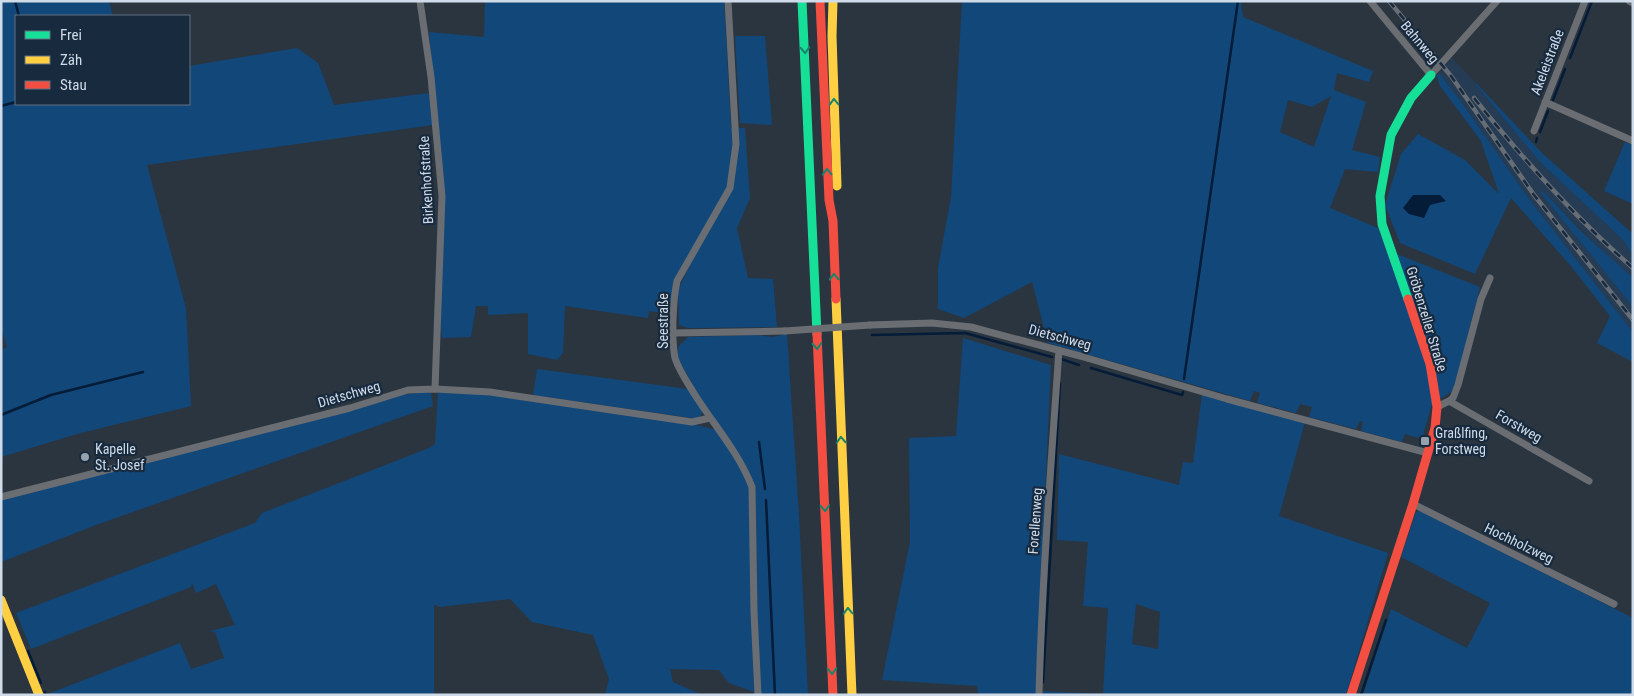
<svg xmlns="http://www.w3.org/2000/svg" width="1634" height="696" font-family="'Roboto Condensed',sans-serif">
<rect width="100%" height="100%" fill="#2b3540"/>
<!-- built -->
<path fill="#263c54" d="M1452,58L1476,83L1475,84L1541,163L1623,240L1633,256V278L1614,262L1543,191L1568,226L1633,307V332L1529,199L1460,100L1439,73Z"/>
<!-- green -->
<path fill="#124779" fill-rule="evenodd" d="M1,1H109L113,16H16V104H189V66L297,48L318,63L334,105L429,93L433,125L147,165L186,308L191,406L77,434L1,457V350L7,347L1,329Z
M485,1H724L731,128H745L750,198L737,228L748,278L773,279L777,327L688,328L679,325L678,290L705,234L677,278L671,314L649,311L648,318L565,306L563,353L557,360L528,354V313L488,315V306H476L471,337L442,338L440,318L445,198L429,32L484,37Z
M962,1H1243L1241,3L1243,17L1373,71L1369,82L1337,73L1334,90L1366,102L1352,150L1380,157L1378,172L1345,169L1330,208L1378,228L1387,250L1480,287L1454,390L1432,404L1422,439L1405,434L1402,442L1361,431L1363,422L1360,421L1356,429L1309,417L1312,407L1300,404L1296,413L1257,403L1260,393L1254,391L1250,401L1048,343L1032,282L964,318L938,309V268L951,197ZM1331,96L1314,147L1280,132L1288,100L1312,107Z
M735,36H765L772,125L740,123Z
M1439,73L1460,100L1529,199L1633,332V362L1597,343L1610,316L1570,265L1511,198L1475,274L1400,243L1385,205L1401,154L1418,134L1465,160L1499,194L1481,141L1440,86L1437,76Z
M1476,83L1541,152L1633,234V256L1623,240L1541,163L1475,84Z
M1625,142L1633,145V204L1604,191Z
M1543,191L1582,232L1633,278V307L1541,193Z
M787,334L799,515L808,695H761L757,614L755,485L746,466L707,410L678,359V347L688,337L756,335L772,337Z
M963,338L1051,365L1036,691L1103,694L1108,608L1083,606L1088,542L1057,540L1059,454L1179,485L1183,462L1193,463L1202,394L1305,422L1279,516L1388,553L1346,695H978L977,686L882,680L910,542L909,438L956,436ZM1136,604L1160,612L1158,649L1132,644Z
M537,369L688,389L703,410L700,418H691L533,395Z
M431,391L433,406L96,525L1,562V500L402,395Z
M438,392L490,395L688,423L717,430L737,459L750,486L754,692L729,683L719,670L670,669L673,682L702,695H605L609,679L593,635L532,622L510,599L439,607L434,604V695H50V693L180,643L191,669L224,658L215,632L209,631L235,625L216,584L196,593L192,583L191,587L31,649L16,613L255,523L262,513L429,448L435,444Z
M1420,511L1633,618V695H1363L1391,609L1467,648L1490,603L1401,557L1416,512Z"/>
<!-- water -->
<path fill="#041c38" d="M1413,195H1440L1446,201L1430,205L1424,218L1409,214L1403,208Z"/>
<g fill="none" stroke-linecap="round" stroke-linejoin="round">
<!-- stream -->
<path stroke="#041c38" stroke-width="2.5" d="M15,1L19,16
M1570,58L1592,1
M1553,100L1565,69
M1,106L16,102
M1540,132L1548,111
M1536,142L1537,138
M872,335L965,333L1052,357
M1061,359L1079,365
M1091,368L1182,395L1183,392
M1184,379L1238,1
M1,415L51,395L143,372
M759,442L765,489
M766,500L775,695
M28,651L41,683
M1043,682L1060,383
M45,692L46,695
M1361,695L1386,620"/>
<!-- street -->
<path stroke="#6a6e72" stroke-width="7" d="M420,1L431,77L442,196L435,389
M728,1L736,144L730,188L677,281C673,300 671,338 675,358C679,371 688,383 695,395C714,425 739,453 752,487L754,612L758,695
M1370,1L1431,75L1497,1
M1629,1L1633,3
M1545,102L1633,141
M1534,131L1585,1
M870,325L932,323L971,327L1080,356L1227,399L1428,453
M674,333L785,331
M1449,401L1453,398L1458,385L1481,299L1490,278
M1437,407L1449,401L1589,481
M1,497L350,408L408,390L435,389L490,392L692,422L710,418
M1413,504L1614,604
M1039,695C1042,580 1051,465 1059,350"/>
<!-- fast -->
<path stroke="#16e098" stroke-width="9" d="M802,1L817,334
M1408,299L1382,224L1380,196L1391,135L1411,98L1431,75"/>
<!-- slow -->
<path stroke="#ffcf43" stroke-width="9" d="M833,1L832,36L837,186
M836,299L852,695
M1,600L39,695"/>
<!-- jam -->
<path stroke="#f24e42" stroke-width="9" d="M820,1L829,200L833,221L836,299
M817,334L833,695
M1351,695L1413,504L1435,428L1437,407L1430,364L1408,299"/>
<!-- rail casing -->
<g stroke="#676d75" stroke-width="4.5">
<path id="rail" d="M1389,1L1451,76L1534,195L1633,320
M1474,98C1523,159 1574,217 1633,268"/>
</g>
<!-- rail -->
<use href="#rail" stroke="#182a3e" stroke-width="2.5" stroke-dasharray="8" stroke-linecap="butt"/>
<!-- street-bridge -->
<path stroke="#6a6e72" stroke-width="7" d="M785,331L870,325"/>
</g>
<!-- one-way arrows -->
<defs><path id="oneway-chevron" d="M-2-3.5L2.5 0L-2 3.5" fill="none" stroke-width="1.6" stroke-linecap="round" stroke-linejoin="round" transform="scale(1.25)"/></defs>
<g stroke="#17856b">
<use href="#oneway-chevron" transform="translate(805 50) rotate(87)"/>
<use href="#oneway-chevron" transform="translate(834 102) rotate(-92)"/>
<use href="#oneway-chevron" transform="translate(827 172) rotate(-92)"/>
<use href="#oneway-chevron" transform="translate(834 277) rotate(-92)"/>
<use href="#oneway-chevron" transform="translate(817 346) rotate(87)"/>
<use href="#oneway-chevron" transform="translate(841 440) rotate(-93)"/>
<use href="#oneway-chevron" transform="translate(825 508) rotate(87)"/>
<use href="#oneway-chevron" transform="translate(848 611) rotate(-92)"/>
<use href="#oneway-chevron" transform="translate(832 671) rotate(88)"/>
</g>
<!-- markers -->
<g fill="#96a1ae" stroke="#182a3e" stroke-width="2">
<rect x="1420" y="436" width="10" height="10" rx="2.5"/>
<circle cx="85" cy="457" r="5"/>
</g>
<g text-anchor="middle" stroke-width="4.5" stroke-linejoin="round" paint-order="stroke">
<!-- street labels -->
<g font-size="14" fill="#d0dbe9" stroke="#182a3e">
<text transform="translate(1420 42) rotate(50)" y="5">Bahnweg</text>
<text transform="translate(1547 62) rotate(-69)" y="5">Akeleistraße</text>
<text transform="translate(426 180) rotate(-93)" y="5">Birkenhofstraße</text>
<text transform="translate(1427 319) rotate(73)" y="5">Gröbenzeller Straße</text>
<text transform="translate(663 321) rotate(-90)" y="5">Seestraße</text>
<text transform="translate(1060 337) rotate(15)" y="5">Dietschweg</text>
<text transform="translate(349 394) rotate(-16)" y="5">Dietschweg</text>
<text transform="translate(1519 426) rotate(30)" y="5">Forstweg</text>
<text transform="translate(1035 521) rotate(-86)" y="5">Forellenweg</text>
<text transform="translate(1519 543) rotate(26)" y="5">Hochholzweg</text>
</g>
<!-- poi labels -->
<g font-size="14" fill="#d0dbe9" stroke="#182a3e" text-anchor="start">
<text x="1435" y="438">Graßlfing,<tspan x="1435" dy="16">Forstweg</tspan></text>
<text x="95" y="454">Kapelle<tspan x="95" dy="16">St. Josef</tspan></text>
</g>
</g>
<!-- border -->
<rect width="1634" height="696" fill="none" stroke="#d0dbe9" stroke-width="5"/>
<!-- legend -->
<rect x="15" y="15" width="175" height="90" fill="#182a3e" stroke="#627182"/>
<rect x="25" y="31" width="25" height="8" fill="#16e098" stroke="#627182"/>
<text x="60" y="40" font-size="15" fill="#d0dbe9">Frei</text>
<rect x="25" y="56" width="25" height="8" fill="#ffcf43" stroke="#627182"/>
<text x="60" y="65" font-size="15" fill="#d0dbe9">Zäh</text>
<rect x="25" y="81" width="25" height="8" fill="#f24e42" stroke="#627182"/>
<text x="60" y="90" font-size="15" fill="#d0dbe9">Stau</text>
</svg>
